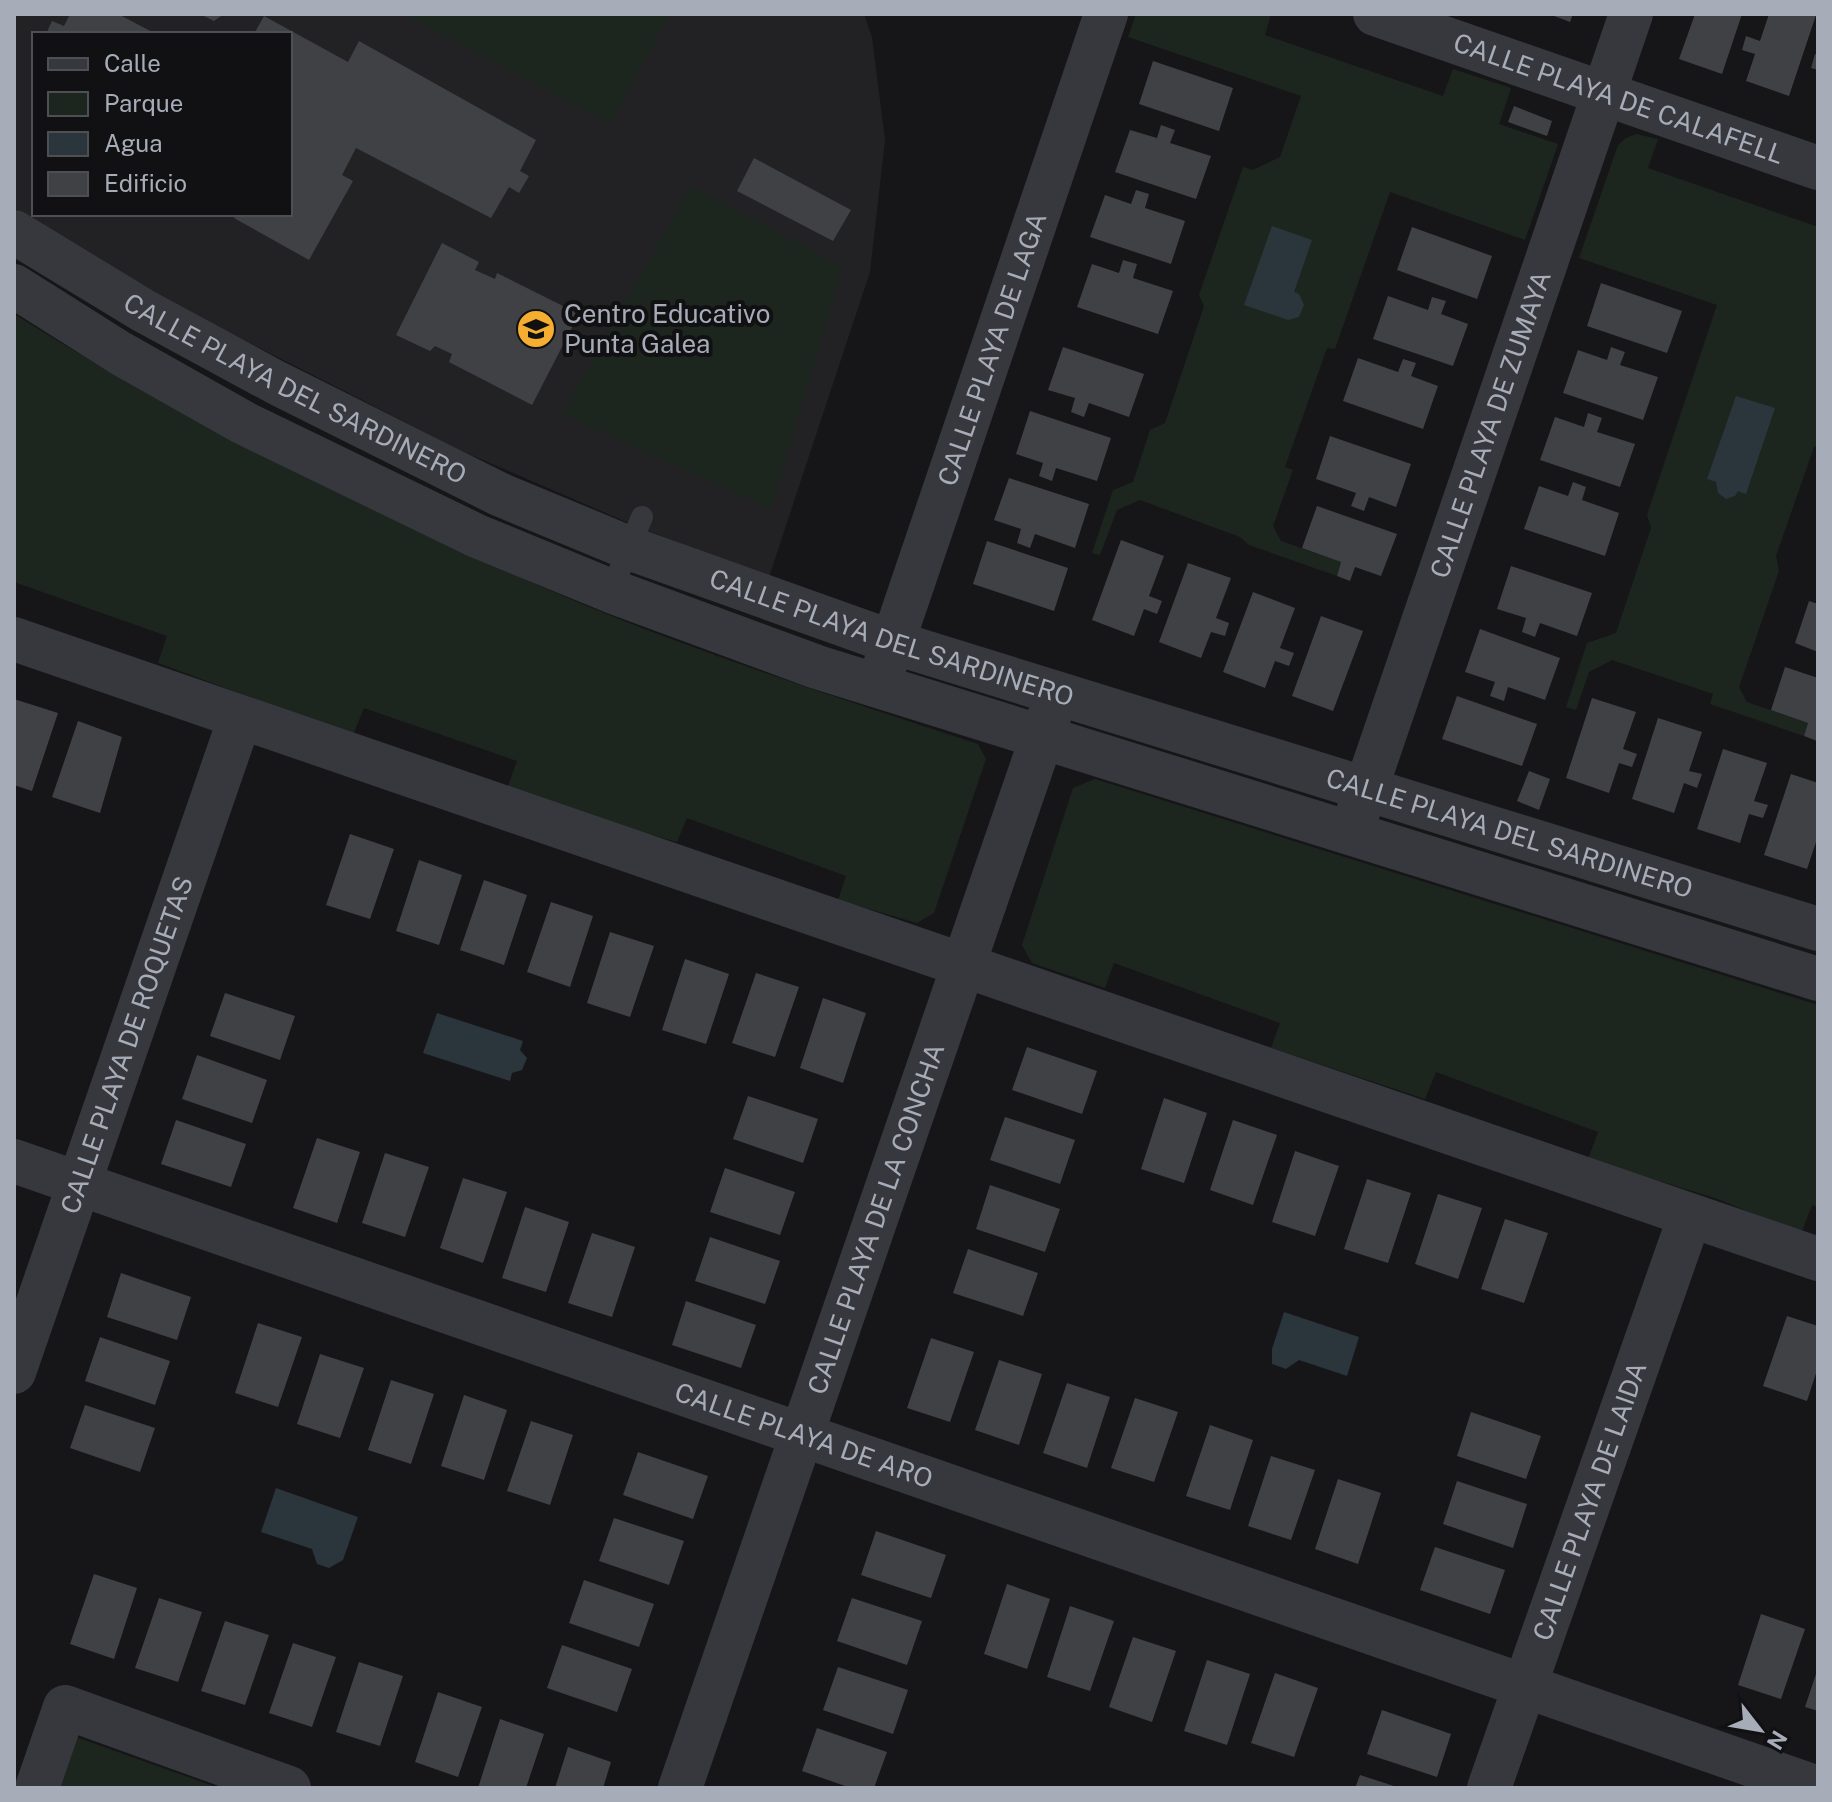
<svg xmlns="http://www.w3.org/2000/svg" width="1832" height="1802" font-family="'Public Sans',sans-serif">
<rect width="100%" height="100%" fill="#161618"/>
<!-- built -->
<path fill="#222225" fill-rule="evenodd" d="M14,14H864L872,37L885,140L870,272L769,577L638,527L460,450L154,294L14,208ZM34,34H290V214H34Z"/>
<!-- green -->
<path fill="#1d261e" d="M403,14H670L611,124Z
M1136,14H1271L1265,35L1443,96L1453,69L1511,88L1499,124L1558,144L1525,240L1390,192L1335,349L1327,348L1285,467L1293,470L1273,526L1281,541L1341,562L1337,576L1249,545L1240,537L1140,500L1117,510L1100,555L1092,553L1113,490L1133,482L1150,430L1165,423L1204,306L1199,295L1243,167L1253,170L1280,157L1301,96L1128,37Z
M1636,134L1658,139L1648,168L1818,227V444L1814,447L1776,556L1779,571L1739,687L1747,702L1808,723L1804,736L1710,704L1713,694L1612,660L1589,672L1576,710L1566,707L1587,643L1616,633L1651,528L1647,515L1717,305L1579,258L1618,145L1626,138Z
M691,186L843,267L771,509L562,414Z
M14,314C151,400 294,474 441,541C514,575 588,608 663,636C767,675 872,709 978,744L986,759L934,913L917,923L838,900L846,876L687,818L677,842L578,814L507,789L517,761L364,708L353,735L158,663L167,636L14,582Z
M1095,779L1818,1005V1207L1812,1205L1801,1234L1718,1199L1588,1159L1598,1132L1436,1072L1425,1099L1271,1048L1280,1023L1114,963L1105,988L1032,963L1022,945L1073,788Z
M73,1736L219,1788H57Z"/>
<!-- water -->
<path fill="#2b353c" d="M1272,226L1312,240L1294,292L1299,294L1304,305L1299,317L1288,320L1244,305Z
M1736,396L1775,408L1746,494L1738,491L1735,496L1726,499L1718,493L1716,482L1707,479Z
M437,1013L523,1041L520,1050L527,1058L522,1070L512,1073L510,1081L423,1053Z
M1284,1312L1359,1337L1347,1376L1299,1360L1286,1369L1272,1364V1349Z
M276,1488L358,1517L343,1560L329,1568L317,1564L312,1549L261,1532Z"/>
<!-- building -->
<path fill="#404145" d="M70,14H118L156,34H46L52,21L64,26Z
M200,14H224L214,21Z
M1549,14H1573L1570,22Z
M1695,14H1742L1722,74L1679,59Z
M1769,14L1816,15L1789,96L1746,81L1755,54L1742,50L1746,36L1760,41Z
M264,16L348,62L359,41L536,140L520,171L529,176L519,193L509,187L491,218L356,148L342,175L353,181L309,260L234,218L237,214H290V34H254Z
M1815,54L1818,55V70L1811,68Z
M1153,61L1233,88L1219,131L1139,104Z
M1514,106L1552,121L1547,136L1508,122Z
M1161,125L1175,130L1170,143L1211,156L1196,199L1115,172L1130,130L1157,138Z
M754,158L851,210L833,241L737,191Z
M1136,190L1149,194L1145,208L1185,221L1171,264L1090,237L1105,195L1131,204Z
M1412,227L1492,256L1477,299L1397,270Z
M442,243L479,262L475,270L495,279L497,273L579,314L532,405L449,362L452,354L435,346L430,351L396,335Z
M1123,260L1137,264L1133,278L1173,291L1158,334L1077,307L1092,264L1119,273Z
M1601,283L1682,311L1667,353L1587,326Z
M1388,296L1428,310L1432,297L1446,301L1441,314L1468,324L1453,366L1373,339Z
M1063,347L1144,374L1129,417L1089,403L1084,417L1071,412L1075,398L1048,390Z
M1611,347L1625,352L1620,365L1658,377L1643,420L1563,393L1578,350L1607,360Z
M1358,358L1398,372L1403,359L1416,363L1411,376L1438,386L1423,429L1343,401Z
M1030,411L1111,438L1097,481L1056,468L1052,481L1039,476L1043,463L1016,454Z
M1588,413L1602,418L1597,432L1635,444L1620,487L1540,460L1555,417L1584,427Z
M1330,436L1411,464L1396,507L1369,497L1364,511L1351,506L1356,493L1316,479Z
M1009,478L1089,504L1075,548L1035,534L1030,548L1017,543L1021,529L994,520Z
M1573,482L1586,487L1582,500L1619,513L1605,556L1524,529L1539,486L1568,496Z
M1317,506L1397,534L1381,576L1355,567L1350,581L1337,576L1341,562L1302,548Z
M1121,540L1164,556L1149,596L1162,601L1157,614L1144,609L1134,636L1092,620Z
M987,541L1068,568L1054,611L973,584Z
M1188,563L1231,578L1216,618L1229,623L1225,636L1211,632L1201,658L1159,642Z
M1511,566L1592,593L1577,636L1540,623L1535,637L1522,632L1526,618L1497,609Z
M1253,592L1295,608L1280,648L1294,653L1289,666L1275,661L1265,688L1223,672Z
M1809,601L1818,604V652L1795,643Z
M1321,616L1363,631L1333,711L1292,696Z
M1480,629L1560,658L1545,700L1508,687L1504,701L1490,696L1495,682L1465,672Z
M1785,667L1818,678L1817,741L1804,736L1808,723L1771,710Z
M1457,696L1537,724L1522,766L1442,739Z
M1592,698L1636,712L1623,749L1637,754L1632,767L1619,763L1609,793L1566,778Z
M14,699L58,713L32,791L14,785Z
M1658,718L1702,732L1689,771L1702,774L1697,788L1684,783L1674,813L1632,799Z
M78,721L122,737L100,813L52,797Z
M1723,749L1767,763L1754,801L1768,805L1763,818L1749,814L1740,843L1697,829Z
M1529,771L1550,779L1539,810L1517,801Z
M1791,774L1818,783V836L1807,869L1764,855Z
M350,834L394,849L370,919L326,905Z
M419,860L462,875L439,945L396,931Z
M484,880L527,895L504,965L460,950Z
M551,902L593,916L570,987L527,972Z
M610,932L654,946L630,1017L587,1003Z
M685,959L729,974L706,1044L662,1030Z
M756,973L799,987L775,1057L732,1043Z
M225,993L295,1016L280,1060L210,1036Z
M823,998L866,1013L843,1083L800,1068Z
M1027,1047L1097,1071L1082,1114L1012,1090Z
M197,1055L267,1080L252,1123L182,1099Z
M748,1096L818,1119L803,1163L733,1139Z
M1164,1098L1207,1113L1184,1183L1141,1169Z
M1005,1117L1075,1140L1060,1184L990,1160Z
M176,1120L246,1144L231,1187L161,1164Z
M1233,1120L1277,1135L1253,1205L1210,1190Z
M317,1138L360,1152L337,1223L293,1208Z
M1295,1151L1339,1166L1315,1236L1272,1222Z
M385,1153L429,1167L405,1237L362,1223Z
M725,1168L795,1192L780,1235L710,1212Z
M463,1178L507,1192L483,1263L440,1248Z
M1367,1179L1411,1193L1388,1263L1344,1249Z
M990,1185L1060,1209L1045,1252L976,1229Z
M1438,1194L1482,1208L1458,1279L1415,1264Z
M525,1207L569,1222L546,1292L502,1278Z
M1505,1219L1548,1233L1524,1303L1481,1289Z
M592,1233L635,1247L612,1317L568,1303Z
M710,1237L780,1261L765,1304L695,1281Z
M968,1249L1038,1273L1023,1316L953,1293Z
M121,1273L191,1297L177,1340L107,1317Z
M686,1301L756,1325L741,1368L672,1345Z
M1787,1316L1818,1326V1367L1807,1401L1763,1386Z
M258,1323L302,1337L278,1407L235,1393Z
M100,1337L170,1361L155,1405L85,1381Z
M931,1338L974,1352L950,1422L907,1408Z
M320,1354L364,1368L340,1438L297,1424Z
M999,1360L1042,1374L1019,1445L975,1430Z
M391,1380L434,1394L411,1464L368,1450Z
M1067,1383L1110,1397L1087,1468L1043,1453Z
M464,1395L507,1410L484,1480L441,1466Z
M1135,1398L1178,1412L1154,1482L1111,1468Z
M85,1405L155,1428L140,1472L70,1448Z
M1471,1412L1541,1436L1526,1479L1457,1456Z
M531,1421L573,1435L550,1505L507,1491Z
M1210,1425L1253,1440L1230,1510L1186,1496Z
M638,1452L708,1476L693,1519L623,1495Z
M1271,1456L1315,1470L1291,1540L1248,1526Z
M1338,1479L1381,1493L1358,1564L1315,1549Z
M1457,1481L1527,1504L1513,1548L1443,1524Z
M614,1518L684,1541L669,1585L599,1561Z
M876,1531L946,1555L931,1598L861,1575Z
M1435,1547L1505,1570L1490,1614L1420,1590Z
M94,1574L137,1588L114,1659L70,1644Z
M584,1580L654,1604L639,1647L569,1623Z
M1007,1584L1050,1599L1027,1669L984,1654Z
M159,1598L202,1612L178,1682L135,1668Z
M852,1598L922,1621L907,1665L837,1641Z
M1070,1606L1114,1621L1090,1691L1047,1677Z
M1761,1614L1805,1629L1781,1699L1738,1685Z
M225,1621L269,1635L245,1705L201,1691Z
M1133,1637L1176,1651L1152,1722L1109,1707Z
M293,1643L336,1657L312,1727L269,1713Z
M562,1645L632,1669L617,1712L547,1688Z
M1207,1660L1250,1674L1227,1745L1184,1731Z
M359,1662L403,1676L380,1746L336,1732Z
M838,1667L908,1690L893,1734L823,1710Z
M1818,1668V1711L1805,1707Z
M1275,1673L1318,1688L1294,1757L1251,1743Z
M438,1692L482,1707L458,1777L415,1762Z
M1382,1710L1451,1734L1437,1777L1367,1754Z
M500,1719L544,1734L526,1788H478Z
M817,1728L887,1752L874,1788H851L802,1771Z
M568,1747L611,1762L603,1788H555Z
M1360,1775L1397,1787V1788H1355Z"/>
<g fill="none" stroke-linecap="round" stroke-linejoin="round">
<!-- lane -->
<path stroke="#36383d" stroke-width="22" d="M611,591L642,517"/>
<!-- street -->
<g stroke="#36383d" stroke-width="44">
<path id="s1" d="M1375,14L1818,168"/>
<path id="s2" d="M14,232L144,311L277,383L501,495L629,548L892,642L1818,929"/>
<path d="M14,286L120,353L244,423L477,536L611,591L817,667L1818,979"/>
<path d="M14,639L1818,1259"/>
<path id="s3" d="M883,671L1106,14"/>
<path id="s4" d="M1356,818L1631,14"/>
<path id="s5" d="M14,1161L1818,1788"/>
<path id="s6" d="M14,1372L240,718"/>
<path d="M37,1788L65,1707L289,1788"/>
<path id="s7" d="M680,1788L1051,711"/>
<path id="s8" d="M1489,1788L1690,1216"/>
</g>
</g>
<!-- icons -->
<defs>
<g id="school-disc" transform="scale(2)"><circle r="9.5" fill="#f5ae30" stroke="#111113"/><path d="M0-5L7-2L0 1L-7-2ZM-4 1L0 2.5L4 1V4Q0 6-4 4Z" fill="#111"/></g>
</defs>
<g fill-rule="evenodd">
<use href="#school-disc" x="536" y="329"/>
</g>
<g text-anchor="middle" stroke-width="8" stroke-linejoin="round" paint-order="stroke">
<!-- street labels -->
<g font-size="26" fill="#a7adb8" stroke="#111113">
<text dy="9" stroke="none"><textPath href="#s1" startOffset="258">CALLE PLAYA DE CALAFELL</textPath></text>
<text dy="9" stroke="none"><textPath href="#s3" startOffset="340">CALLE PLAYA DE LAGA</textPath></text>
<text dy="9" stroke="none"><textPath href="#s2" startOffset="322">CALLE PLAYA DEL SARDINERO</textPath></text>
<text dy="9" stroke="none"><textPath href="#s4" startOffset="416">CALLE PLAYA DE ZUMAYA</textPath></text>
<text dy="9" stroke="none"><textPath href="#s2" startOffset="970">CALLE PLAYA DEL SARDINERO</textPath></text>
<text dy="9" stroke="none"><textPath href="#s2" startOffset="1618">CALLE PLAYA DEL SARDINERO</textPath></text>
<text dy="9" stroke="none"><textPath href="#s6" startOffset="346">CALLE PLAYA DE ROQUETAS</textPath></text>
<text dy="9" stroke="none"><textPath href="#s7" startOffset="602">CALLE PLAYA DE LA CONCHA</textPath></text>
<text dy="9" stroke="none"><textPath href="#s5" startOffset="836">CALLE PLAYA DE ARO</textPath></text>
<text dy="9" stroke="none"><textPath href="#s8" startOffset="304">CALLE PLAYA DE LAIDA</textPath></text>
</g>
<!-- poi labels -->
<g font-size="26" fill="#a7adb8" stroke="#111113" text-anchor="start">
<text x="564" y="323">Centro Educativo<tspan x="564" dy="30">Punta Galea</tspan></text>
</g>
</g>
<!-- border -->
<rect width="1832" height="1802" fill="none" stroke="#a7adb8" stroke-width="32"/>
<!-- legend -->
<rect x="32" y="32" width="260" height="184" fill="#111113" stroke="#4d4f55" stroke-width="2"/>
<rect x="48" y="58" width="40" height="12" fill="#36383d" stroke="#4d4f55" stroke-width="2"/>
<text x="104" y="72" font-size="24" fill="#a7adb8">Calle</text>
<rect x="48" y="92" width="40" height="24" fill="#1d261e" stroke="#4d4f55" stroke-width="2"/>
<text x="104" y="112" font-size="24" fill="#a7adb8">Parque</text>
<rect x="48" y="132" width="40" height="24" fill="#2b353c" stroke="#4d4f55" stroke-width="2"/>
<text x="104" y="152" font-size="24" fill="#a7adb8">Agua</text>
<rect x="48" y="172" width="40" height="24" fill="#404145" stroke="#4d4f55" stroke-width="2"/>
<text x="104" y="192" font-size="24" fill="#a7adb8">Edificio</text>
<!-- north arrow -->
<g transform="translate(1760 1730) rotate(121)" stroke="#111113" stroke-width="6" paint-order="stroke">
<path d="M0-6L14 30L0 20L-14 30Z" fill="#a7adb8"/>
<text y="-12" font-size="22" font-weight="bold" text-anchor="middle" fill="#a7adb8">N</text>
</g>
</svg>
